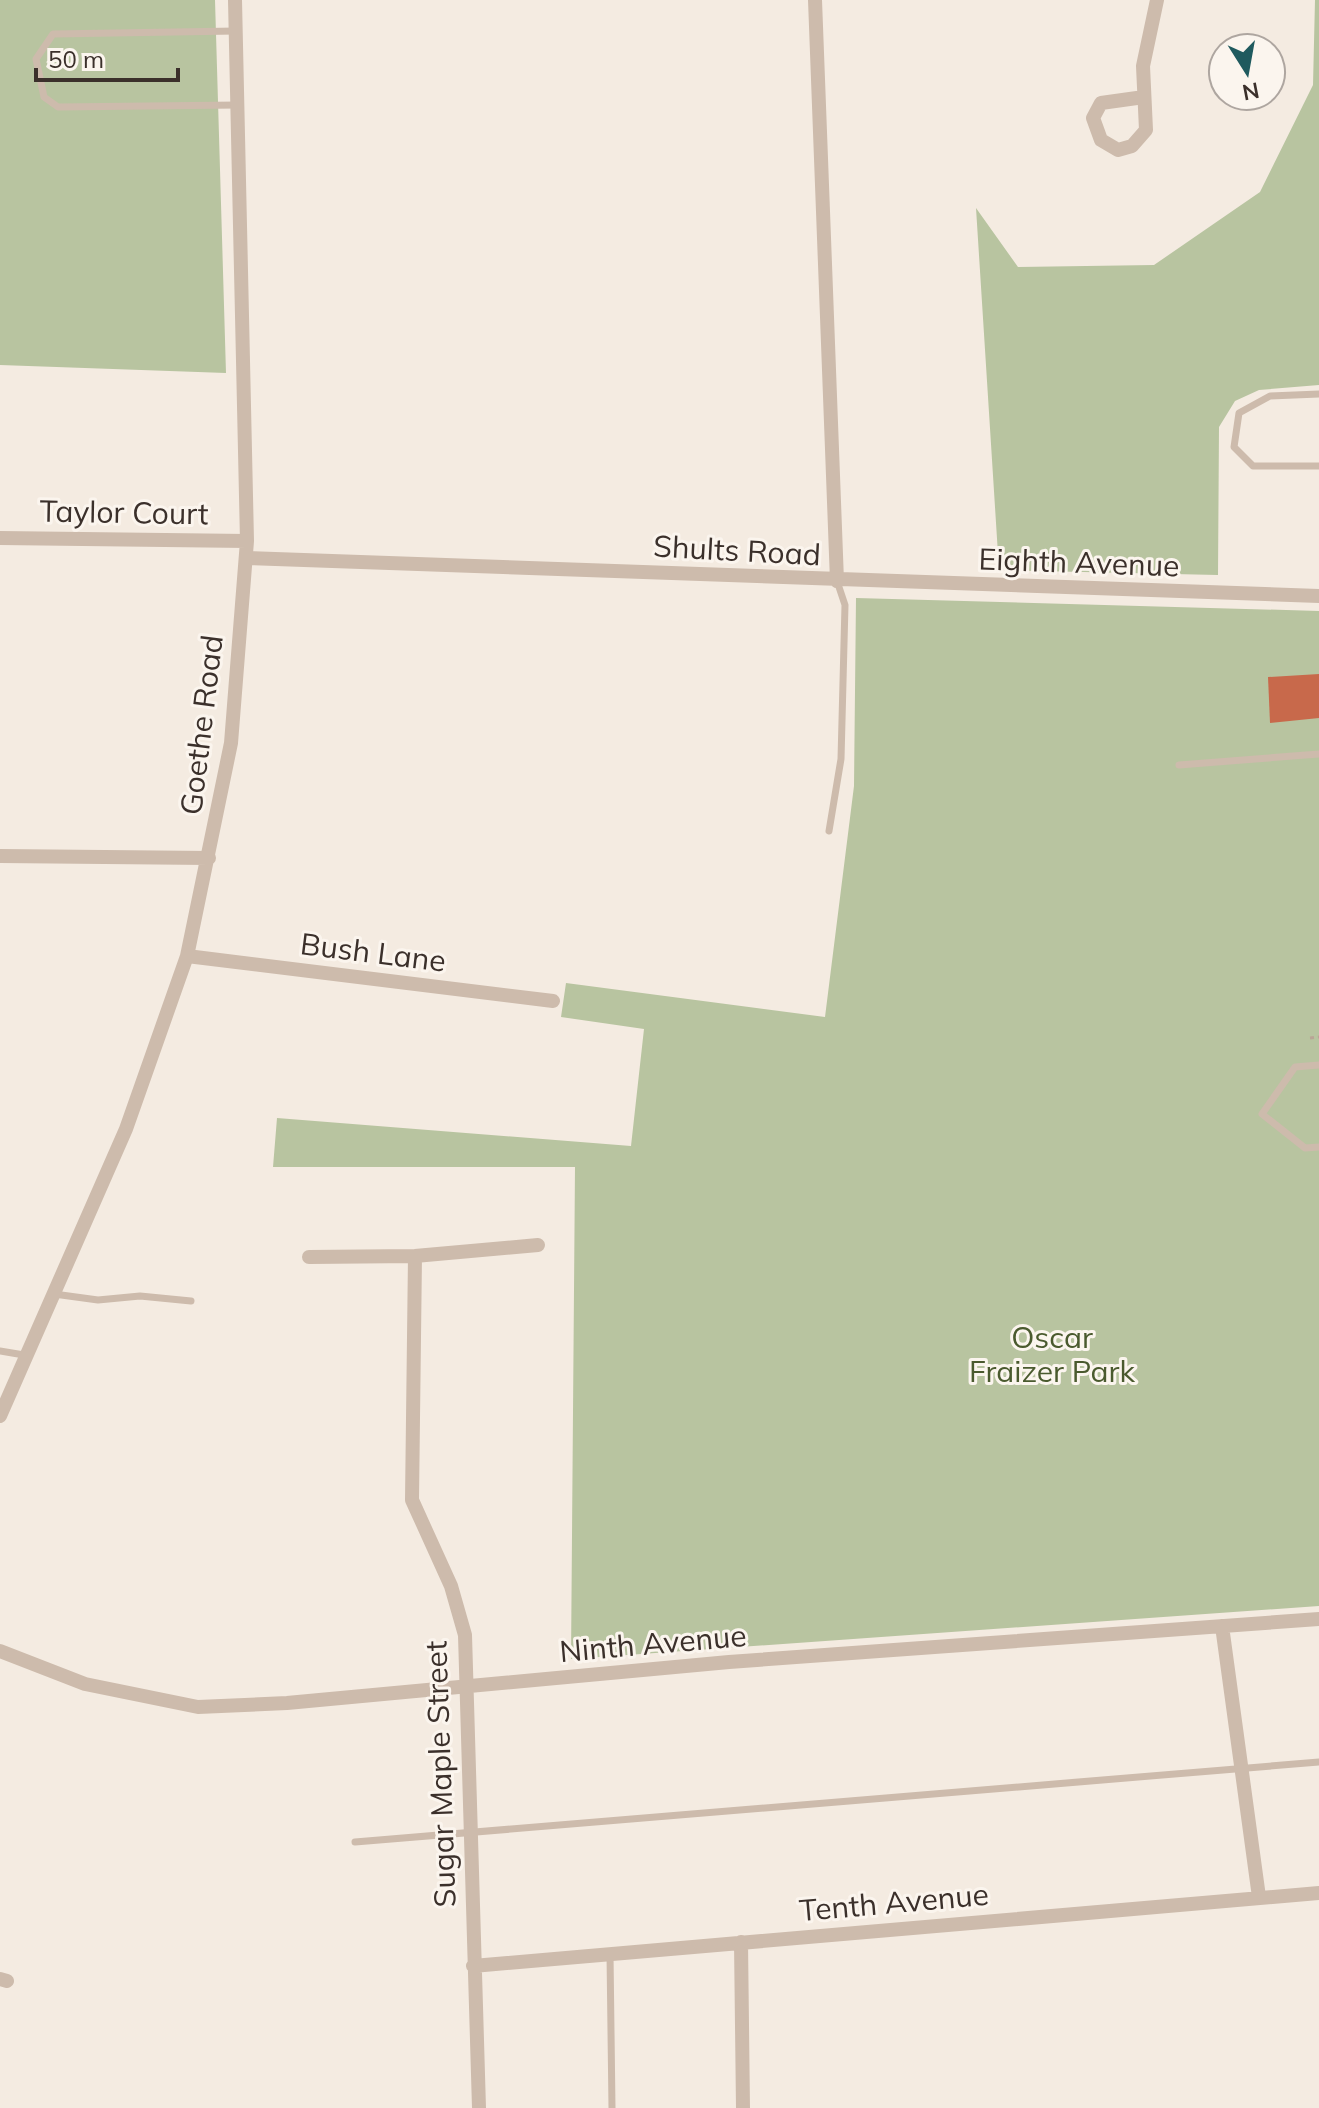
<svg xmlns="http://www.w3.org/2000/svg" width="1319" height="2108" font-family="Mulish,sans-serif">
<rect width="100%" height="100%" fill="#f4ebe1"/>
<!-- green -->
<path fill="#b8c4a0" d="M0,0H215L226,373L0,365Z
M1315,0H1319V385L1259,390L1235,401L1219,427L1218,575L999,570L976,208L1018,267L1154,265L1260,192L1313,85Z
M856,598L1319,611V1606L571,1659L575,1167H273L277,1118L631,1146L644,1029L561,1017L566,983L825,1017L854,786Z"/>
<!-- building -->
<path fill="#c8694b" d="M1319,674V718L1270,723L1268,677Z"/>
<g fill="none" stroke-linecap="round" stroke-linejoin="round">
<!-- path -->
<path stroke="#b9a596" stroke-width="3" stroke-dasharray="4 4" stroke-linecap="butt" d="M1310,1038L1319,1037"/>
<!-- service -->
<path stroke="#cdbbac" stroke-width="7" d="M236,31L53,34L36,59L44,97L58,107L238,105
M1319,394L1270,396L1239,413L1234,447L1253,466H1319
M1179,765L1319,754
M829,831L841,759L845,605L837,581
M1319,1065L1295,1067L1262,1114L1305,1148L1319,1147
M54,1294L98,1300L140,1296L191,1301
M0,1351L24,1355
M355,1842L1319,1762
M610,1954L612,2108"/>
<!-- minor -->
<path stroke="#cdbbac" stroke-width="14" d="M815,0L837,581
M1144,97L1101,103L1093,118L1101,140L1118,150L1132,146L1146,130L1143,66L1157,0
M0,538L247,541
M246,558L1319,596
M0,856L209,858
M187,956L553,1001
M415,1256L412,1500L451,1586L465,1635L479,2108
M309,1257L415,1256L538,1245
M0,1416L126,1129L187,956L231,743L247,541L235,0
M1222,1626L1259,1897
M0,1651L85,1684L198,1707L287,1703L729,1662L1319,1619
M741,1942L743,2108
M473,1966L1319,1893
M0,1979L7,1981"/>
</g>
<g text-anchor="middle" stroke-width="6" stroke-linejoin="round" paint-order="stroke">
<!-- street labels -->
<g font-size="30" fill="#3b302b" stroke="#fbf5ee">
<text transform="translate(124 513) rotate(1)" y="10">Taylor Court</text>
<text transform="translate(737 551) rotate(3)" y="10">Shults Road</text>
<text transform="translate(1079 563) rotate(2)" y="10">Eighth Avenue</text>
<text transform="translate(202 725) rotate(-83)" y="10">Goethe Road</text>
<text transform="translate(373 953) rotate(7)" y="10">Bush Lane</text>
<text transform="translate(653 1644) rotate(-5)" y="10">Ninth Avenue</text>
<text transform="translate(441 1774) rotate(-92)" y="10">Sugar Maple Street</text>
<text transform="translate(894 1903) rotate(-5)" y="10">Tenth Avenue</text>
</g>
<!-- park labels -->
<g font-size="30" fill="#4a5a2e" stroke="#fbf5ee">
<text x="1052" y="1348">Oscar<tspan x="1052" dy="34">Fraizer Park</tspan></text>
</g>
</g>
<!-- north arrow -->
<g transform="translate(1247 72) rotate(169)"><circle r="38" fill="#fbf5ee" stroke="#aea6a0" stroke-width="2"/>
<path d="M0-6L14 30L0 20L-14 30Z" fill="#1f5a5e"/>
<text y="-12" font-size="22" font-weight="bold" text-anchor="middle" fill="#3b302b">N</text>
</g>
<!-- scale -->
<path d="M36 68v12h142v-12" fill="none" stroke="#3b302b" stroke-width="4"/>
<text x="48" y="68" font-size="24" fill="#3b302b" stroke="#fbf5ee" stroke-width="6" paint-order="stroke">50 m</text>
</svg>
